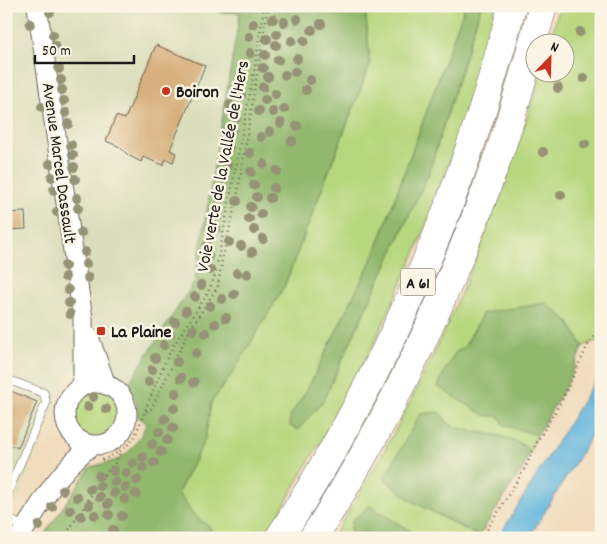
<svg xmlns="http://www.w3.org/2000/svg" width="607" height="544" font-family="Dekko,sans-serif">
<rect width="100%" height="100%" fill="#fcf5e5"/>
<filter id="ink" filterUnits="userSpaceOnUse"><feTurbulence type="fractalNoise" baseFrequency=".02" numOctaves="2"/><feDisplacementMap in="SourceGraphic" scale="10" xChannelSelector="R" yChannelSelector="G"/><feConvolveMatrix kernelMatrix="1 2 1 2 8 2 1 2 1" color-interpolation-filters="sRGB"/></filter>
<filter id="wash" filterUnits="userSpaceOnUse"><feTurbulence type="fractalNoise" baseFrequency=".0096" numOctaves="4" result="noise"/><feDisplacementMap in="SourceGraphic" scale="20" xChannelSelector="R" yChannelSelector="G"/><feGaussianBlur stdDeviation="1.12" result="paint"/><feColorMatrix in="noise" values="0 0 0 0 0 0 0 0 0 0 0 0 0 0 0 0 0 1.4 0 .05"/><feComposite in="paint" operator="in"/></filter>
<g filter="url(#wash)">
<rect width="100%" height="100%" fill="#f1ddbe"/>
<!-- built -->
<path fill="#dbdebc" d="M6,6H222L220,13L240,11L195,281L127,386L113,373L108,363L69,372L18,498L6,518Z"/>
<!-- green -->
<path fill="#b7d77e" stroke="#6a7a4d" d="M365,6H465L375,253L308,388L290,416L297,430L323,401L428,175L481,6H498L477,85L419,244L376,339L338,411L265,538H212L210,527L195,516L178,493L205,439L211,403L232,374L284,287L370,65Z
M560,6H601V339L583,346L568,321L483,313L465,346L505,425L537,435L530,452C514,432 475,435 453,426C448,424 443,416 439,412L412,501L481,538H422L369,506L352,521L350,538H332C425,394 491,236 541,73L564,72V42H550Z
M72 414a25 25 0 1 1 50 0a25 25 0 1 1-50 0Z"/>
<!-- forest -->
<path fill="#91b86d" stroke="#566a44" d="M222,6H365L370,64L284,287L232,374L211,403L205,439L178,493L195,516L210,527L212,538H42L90,467C97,465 103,464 110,462C130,457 139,440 147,423L138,417L136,401L127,386L195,281L240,12L220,13Z
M465,6H481L428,175L323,401L298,430L290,426V416L308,388L375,253Z
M546,303L568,321L583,346L567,384L537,435L504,425L499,416H486L438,387L442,376L455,353L465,346L483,313Z
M439,412C443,416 448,424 453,426C475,435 514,432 530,452L523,468L479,536L412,501L384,479L420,414Z
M369,506L422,538H350L352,521Z"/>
<!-- water -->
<path fill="#61b5dd" stroke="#3e687c" d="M601,371V420L535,528L529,538H498Z"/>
<g id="blocks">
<!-- building -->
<path fill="#d7b07d" d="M156,45L205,66L170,150L176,153L173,162L166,159L163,165L143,157L141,162L128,155L120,147L106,141L116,116L125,119Z
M25,212L26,229L6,230V213Z
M6,389L37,402L18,448L6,443Z"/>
</g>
</g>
<g filter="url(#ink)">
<use href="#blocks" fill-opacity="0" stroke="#676055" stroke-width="1"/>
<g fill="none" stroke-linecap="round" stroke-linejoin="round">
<!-- service casing -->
<g stroke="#676055" stroke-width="9">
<path id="service" d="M6,379L44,393L46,403L6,496
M6,517L25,528"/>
</g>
<!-- tertiary casing -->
<g stroke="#676055" stroke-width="21">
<path id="tertiary" d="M37,6L83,319V377L79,389
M89,337L106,385
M65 414a31 31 0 1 1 62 0a31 31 0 1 1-62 0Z
M19,538C40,505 60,468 93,445"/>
</g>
<!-- motorway casing -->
<g stroke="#676055" stroke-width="29">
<path id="motorway" d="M279,538C385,375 464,195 512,6
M313,538C389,422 448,296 495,165C514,113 528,60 543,6"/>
</g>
<!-- path -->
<path stroke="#676055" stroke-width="2.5" stroke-dasharray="1 4" stroke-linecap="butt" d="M146,411L151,409L188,333L218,286L222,260L237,197L268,6
M102,460C115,455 125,449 134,438C146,410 156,380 170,352C184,325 206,303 215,275L256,61L264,6
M64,538L104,475L115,463L121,451
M482,538L525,468L538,440L562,400L589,343L601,327
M599,538L601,534"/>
<!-- service -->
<use href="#service" stroke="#fff" stroke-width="8"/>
<!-- tertiary -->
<use href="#tertiary" stroke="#fff" stroke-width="19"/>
<!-- motorway -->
<use href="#motorway" stroke="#fff" stroke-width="28"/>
</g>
<!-- trees -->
<g fill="#959275">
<circle cx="50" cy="12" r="5"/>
<circle cx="273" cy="19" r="5"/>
<circle cx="297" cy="19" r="5"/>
<circle cx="284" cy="22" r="5"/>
<circle cx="30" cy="24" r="5"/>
<circle cx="253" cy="24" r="5"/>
<circle cx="321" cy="24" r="5"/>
<circle cx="312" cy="30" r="5"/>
<circle cx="580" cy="32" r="5"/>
<circle cx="277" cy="34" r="5"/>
<circle cx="53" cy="35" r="5"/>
<circle cx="249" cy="37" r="5"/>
<circle cx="267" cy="39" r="5"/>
<circle cx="292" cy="41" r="5"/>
<circle cx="304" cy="41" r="5"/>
<circle cx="276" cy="45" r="5"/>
<circle cx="55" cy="46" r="5"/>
<circle cx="250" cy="53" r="5"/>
<circle cx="265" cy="55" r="5"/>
<circle cx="297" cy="59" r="5"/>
<circle cx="278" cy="60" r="5"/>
<circle cx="263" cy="68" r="5"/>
<circle cx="59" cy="69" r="5"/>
<circle cx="242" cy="72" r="5"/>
<circle cx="295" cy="72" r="5"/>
<circle cx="285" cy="75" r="5"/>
<circle cx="268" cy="77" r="5"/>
<circle cx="584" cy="78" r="5"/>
<circle cx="61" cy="80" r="5"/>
<circle cx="310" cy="80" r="5"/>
<circle cx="240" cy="83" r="5"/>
<circle cx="263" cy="87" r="5"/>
<circle cx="558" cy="88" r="5"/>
<circle cx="62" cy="90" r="5"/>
<circle cx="306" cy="90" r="5"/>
<circle cx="275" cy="94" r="5"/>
<circle cx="241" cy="95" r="5"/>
<circle cx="265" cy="100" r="5"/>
<circle cx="64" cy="101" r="5"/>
<circle cx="230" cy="105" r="5"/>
<circle cx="42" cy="107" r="5"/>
<circle cx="284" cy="109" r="5"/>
<circle cx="259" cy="111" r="5"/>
<circle cx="273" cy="112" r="5"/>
<circle cx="66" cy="113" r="5"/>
<circle cx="236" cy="118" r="5"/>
<circle cx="281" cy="123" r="5"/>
<circle cx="68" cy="124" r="5"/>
<circle cx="297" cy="126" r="5"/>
<circle cx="232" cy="129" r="5"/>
<circle cx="270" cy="132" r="5"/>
<circle cx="261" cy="137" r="5"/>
<circle cx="292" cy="141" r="5"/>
<circle cx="585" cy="144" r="5"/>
<circle cx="71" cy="145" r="5"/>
<circle cx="229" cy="147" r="5"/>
<circle cx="543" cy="152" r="5"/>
<circle cx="250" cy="153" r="5"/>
<circle cx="73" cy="155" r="5"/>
<circle cx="50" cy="164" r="5"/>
<circle cx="264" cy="164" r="5"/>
<circle cx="227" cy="165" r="5"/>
<circle cx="74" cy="167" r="5"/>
<circle cx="277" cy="171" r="5"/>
<circle cx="251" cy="172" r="5"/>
<circle cx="52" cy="177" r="5"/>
<circle cx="75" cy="179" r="5"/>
<circle cx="223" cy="179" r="5"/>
<circle cx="254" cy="185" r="5"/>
<circle cx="274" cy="188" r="5"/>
<circle cx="54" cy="190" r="5"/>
<circle cx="561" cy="195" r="5"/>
<circle cx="257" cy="197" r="5"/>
<circle cx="77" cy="198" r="5"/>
<circle cx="270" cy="198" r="5"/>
<circle cx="220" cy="199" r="5"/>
<circle cx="237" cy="201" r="5"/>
<circle cx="251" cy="207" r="5"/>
<circle cx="78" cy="208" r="5"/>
<circle cx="57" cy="212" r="5"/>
<circle cx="261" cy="214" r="5"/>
<circle cx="218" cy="216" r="5"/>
<circle cx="249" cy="219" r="5"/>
<circle cx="216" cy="228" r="5"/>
<circle cx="254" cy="230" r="5"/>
<circle cx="81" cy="233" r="5"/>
<circle cx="263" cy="239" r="5"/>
<circle cx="229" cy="242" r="5"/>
<circle cx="207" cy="246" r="5"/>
<circle cx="241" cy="246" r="5"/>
<circle cx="85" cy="252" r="5"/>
<circle cx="252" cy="252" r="5"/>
<circle cx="208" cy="256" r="5"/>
<circle cx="86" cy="264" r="5"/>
<circle cx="65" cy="266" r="5"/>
<circle cx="210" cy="270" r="5"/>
<circle cx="237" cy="273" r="5"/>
<circle cx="247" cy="274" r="5"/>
<circle cx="65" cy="277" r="5"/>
<circle cx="88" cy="278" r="5"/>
<circle cx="201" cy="285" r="5"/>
<circle cx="68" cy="290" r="5"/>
<circle cx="234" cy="294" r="5"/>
<circle cx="195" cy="297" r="5"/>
<circle cx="222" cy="299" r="5"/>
<circle cx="69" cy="303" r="5"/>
<circle cx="210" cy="306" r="5"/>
<circle cx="186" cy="311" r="5"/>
<circle cx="70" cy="314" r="5"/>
<circle cx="226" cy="318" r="5"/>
<circle cx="175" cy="322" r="5"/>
<circle cx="215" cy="324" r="5"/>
<circle cx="193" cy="330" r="5"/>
<circle cx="206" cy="333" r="5"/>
<circle cx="170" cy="334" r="5"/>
<circle cx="164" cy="345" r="5"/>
<circle cx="196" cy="353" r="5"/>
<circle cx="155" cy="358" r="5"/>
<circle cx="177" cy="362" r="5"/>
<circle cx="152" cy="370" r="5"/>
<circle cx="181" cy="378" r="5"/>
<circle cx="149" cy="382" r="5"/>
<circle cx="194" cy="382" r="5"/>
<circle cx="176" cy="393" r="5"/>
<circle cx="93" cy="397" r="5"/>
<circle cx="88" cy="407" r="5"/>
<circle cx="174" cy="408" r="5"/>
<circle cx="106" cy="409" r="5"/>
<circle cx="165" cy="419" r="5"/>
<circle cx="173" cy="428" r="5"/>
<circle cx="159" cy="432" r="5"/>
<circle cx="167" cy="440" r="5"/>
<circle cx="152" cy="444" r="5"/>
<circle cx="161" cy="452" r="5"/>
<circle cx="143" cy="457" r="5"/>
<circle cx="133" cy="463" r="5"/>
<circle cx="154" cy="463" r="5"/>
<circle cx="143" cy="468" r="5"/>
<circle cx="114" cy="471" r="5"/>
<circle cx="126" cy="473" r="5"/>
<circle cx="99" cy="476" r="5"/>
<circle cx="137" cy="480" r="5"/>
<circle cx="115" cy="482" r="5"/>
<circle cx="100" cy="486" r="5"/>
<circle cx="125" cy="487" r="5"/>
<circle cx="90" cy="489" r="5"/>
<circle cx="63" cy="490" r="5"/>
<circle cx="114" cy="493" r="5"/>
<circle cx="136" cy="494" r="5"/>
<circle cx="77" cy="497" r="5"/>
<circle cx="100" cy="497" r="5"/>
<circle cx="125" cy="499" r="5"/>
<circle cx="108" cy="504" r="5"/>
<circle cx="89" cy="505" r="5"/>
<circle cx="52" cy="507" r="5"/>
<circle cx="70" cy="510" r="5"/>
<circle cx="95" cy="515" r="5"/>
<circle cx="109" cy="515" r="5"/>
<circle cx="81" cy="516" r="5"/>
<circle cx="122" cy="516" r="5"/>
<circle cx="39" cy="526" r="5"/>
<circle cx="113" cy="530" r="5"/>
</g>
</g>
<!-- markers -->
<g fill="#c8321e" stroke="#fcf5e5" stroke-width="2">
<circle cx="166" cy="91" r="5"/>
<rect x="96" y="326" width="10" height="10" rx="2.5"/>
</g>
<g text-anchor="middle" stroke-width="5" stroke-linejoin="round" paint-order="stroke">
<!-- shield labels -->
<rect fill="#fcf5e5" stroke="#5f5d58" stroke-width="1" x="400.5" y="268.5" width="35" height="27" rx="4"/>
<g font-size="16" font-weight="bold" fill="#1c1c1c">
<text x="418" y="288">A 61</text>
</g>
<!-- poi labels -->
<g font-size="18" font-weight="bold" fill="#1c1c1c" stroke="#fcf5e5" text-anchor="start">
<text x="176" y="97">Boiron</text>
<text x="111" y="337">La Plaine</text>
</g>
<!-- street labels -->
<g font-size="18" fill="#1c1c1c" stroke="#fcf5e5">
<text transform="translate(60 163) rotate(82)" y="6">Avenue Marcel Dassault</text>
<text transform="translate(222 166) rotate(-79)" y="6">Voie verte de la Vallée de l'Hers</text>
</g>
</g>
<!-- margin -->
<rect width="607" height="544" fill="none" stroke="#fcf5e5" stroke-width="25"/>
<!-- north arrow -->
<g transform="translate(550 58) rotate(23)"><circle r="24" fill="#fcf5e5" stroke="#a29e95"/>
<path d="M0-4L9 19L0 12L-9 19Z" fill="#c8321e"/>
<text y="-8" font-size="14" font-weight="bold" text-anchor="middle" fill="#1c1c1c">N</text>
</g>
<!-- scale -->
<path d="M35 55v8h99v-8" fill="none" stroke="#1c1c1c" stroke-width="2.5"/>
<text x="42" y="55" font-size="15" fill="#1c1c1c" stroke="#fcf5e5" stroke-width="4" paint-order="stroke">50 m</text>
</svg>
